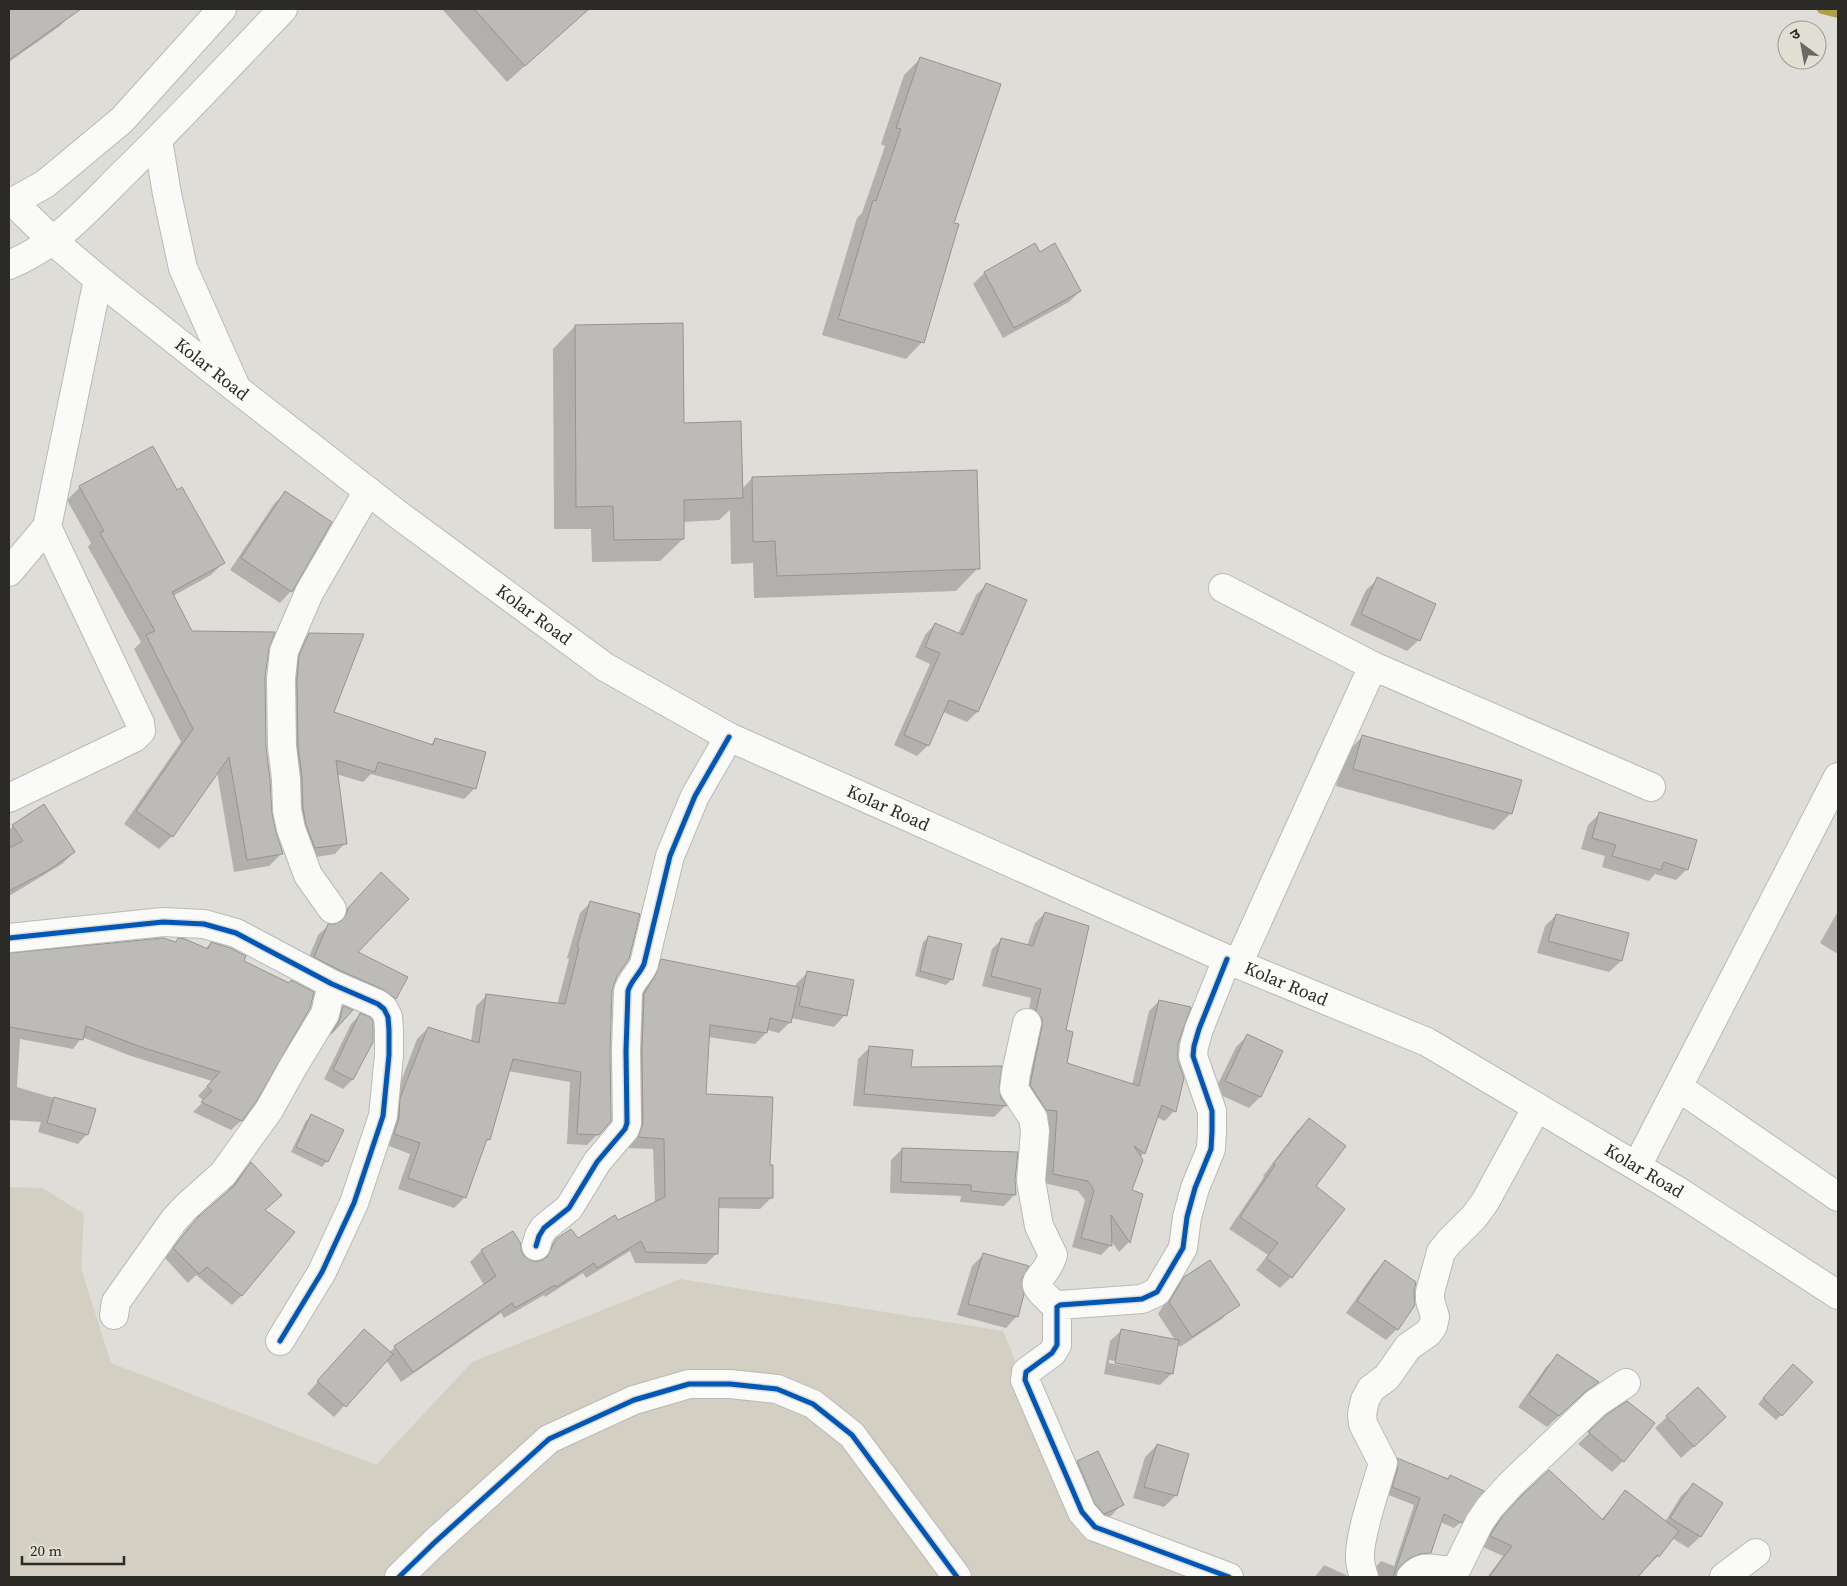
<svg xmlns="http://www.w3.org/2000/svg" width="1847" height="1586" font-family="'Source Serif 4','Noto Sans Devanagari',serif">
<rect width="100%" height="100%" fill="#deddd7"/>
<!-- built -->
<path fill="#d3d0c3" d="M9,1187L43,1188L84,1214L81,1268L111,1363L376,1465L472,1362L680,1279L1003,1331L1078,1516L1222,1577H9Z"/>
<!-- shadow -->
<path fill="#0003" fill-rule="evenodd" d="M9,9H67L71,14L60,26L9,62Z
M442,9H589L507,82Z
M920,59L971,172L953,224L922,342L906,359L822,335L857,218L862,213L885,146L881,144L904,75Z
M984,273L1080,291L1069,302L1003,338L973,284Z
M575,326L682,424L742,489L752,478L978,568L956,591L754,598L753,563L731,564L730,510L719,520L683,522V539L660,561L592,562L591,529H554L553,349Z
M80,487L176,492L223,563L211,575L173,596L191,632L267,649L264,677L265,747L270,813L282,853L269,866L234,872L217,772L172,836L159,849L124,824L181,742L134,649L141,642L88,547L91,543L67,500Z
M285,493L291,591L280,603L230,570L274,504Z
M1378,579L1419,640L1407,651L1350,625L1366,590Z
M987,584L1025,601L977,712L967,722L943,712L928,745L917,756L894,745L930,664L915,657L925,635L935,624L958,634L976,595Z
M309,634L332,713L430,745L435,740L475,788L464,799L371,774L363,782L336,774L345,843L335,854L304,859L286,691L298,645Z
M1362,737L1511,813L1494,830L1336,786L1345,754Z
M1600,813L1687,869L1676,880L1655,874L1649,881L1602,867L1605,856L1581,849L1588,825Z
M13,826L74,852L62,864L9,896V830Z
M371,884L356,953L406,978L395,999L385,1009L305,967L318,935L329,925H337L338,919Z
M591,902L616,976L611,990L598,1134L587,1145L567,1144L570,1082L508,1071L489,1139L483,1144L465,1197L454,1208L398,1189L410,1154L384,1144L390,1110L417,1039L428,1028L471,1042L476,1006L487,995L557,1005L569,959L567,958L580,913Z
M1838,911V954L1820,943Z
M1045,913L1064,1031L1065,1064L1132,1085L1149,1011L1159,1001L1177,1044V1061L1183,1078L1174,1111L1165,1121L1156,1117L1144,1153L1140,1157L1131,1191L1141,1195L1128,1243L1119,1252L1110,1239L1111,1245L1101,1255L1072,1247L1085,1200L1078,1191L1044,1183L1048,1120L1036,1119L1021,1096L1027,1021L1031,998L982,986L992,949L1002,939L1027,946L1035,923Z
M1556,915L1621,961L1609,972L1537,953L1545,926Z
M929,937L952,979L946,985L915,976L923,942Z
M178,940L205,949L211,943L242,961L255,1101L241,1121L231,1130L193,1112L204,1101L198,1096L212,1081L131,1056L82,1037L73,1049L20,1039L17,1087L94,1110L87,1134L78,1144L38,1132L41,1122L9,1120V954L175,943Z
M662,961L795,987L796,984L808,972L845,1015L834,1027L791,1018L790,1022L779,1033L767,1030L766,1033L755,1044L708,1037L705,1095L769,1166L771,1198L760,1209L717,1208V1253L706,1264L635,1263L630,1251L586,1278L583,1273L545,1297L544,1295L504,1318L501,1313L401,1382L386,1360L334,1417L307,1394L353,1342L389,1353L395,1347L484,1285L470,1262L481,1251L505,1237L520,1250L523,1257L532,1262H540L545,1251L556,1240H577L655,1204L653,1149L628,1148L632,1135L633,1006L646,987L651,972Z
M343,1007L351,1011L328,1035L334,1016Z
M360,1015L352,1080L343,1089L324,1079L351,1024Z
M1248,1035L1260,1097L1249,1108L1214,1092L1236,1047Z
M869,1048L910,1068L997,1088L1000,1098L1005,1106L994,1117L853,1106L858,1059Z
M312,1116L327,1161L322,1167L291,1152L306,1121Z
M1309,1120L1314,1186L1291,1277L1280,1288L1256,1270L1268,1255L1229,1229L1264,1177L1263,1176L1297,1131Z
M902,1149L1014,1180L1015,1194L1004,1206L960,1202L961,1196L890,1193L891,1160Z
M251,1164L264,1211L242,1295L232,1305L196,1275L188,1283L165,1258L188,1228L226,1193L241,1174Z
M984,1254L1021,1279L1017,1316L1006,1328L957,1315L972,1266Z
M1385,1262L1397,1329L1386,1340L1346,1313L1374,1273Z
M1185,1278L1233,1307L1222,1319L1180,1347L1177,1343L1172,1373L1160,1385L1104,1374L1110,1341L1122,1330L1175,1340L1158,1314L1173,1290ZM1109,1360L1165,1371V1373L1109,1363Z
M1558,1355L1597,1382L1547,1427L1518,1407L1546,1367Z
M1788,1371L1781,1415L1776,1420L1758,1404Z
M1607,1416L1623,1461L1612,1472L1578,1444Z
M1667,1417L1713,1429L1681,1458L1655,1428Z
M1157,1445L1176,1495L1164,1507L1133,1498L1145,1457Z
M1398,1460L1446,1480L1450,1476L1461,1522L1454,1528L1440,1522L1430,1552L1423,1559L1412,1560L1402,1564L1395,1572V1577H1372L1375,1568L1381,1561L1394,1566L1414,1505L1386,1494L1391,1466Z
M1078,1462L1122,1504L1111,1516L1092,1524L1066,1473Z
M1549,1471L1601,1520L1625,1492L1665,1522L1681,1496L1693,1485L1721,1503L1700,1537L1688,1548L1672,1538L1658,1556L1648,1566L1647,1565L1637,1577H1490L1488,1576L1503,1556L1481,1546L1492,1528Z
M1324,1565L1346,1575L1347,1577H1315Z"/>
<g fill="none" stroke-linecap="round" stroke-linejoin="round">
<!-- stream -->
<path stroke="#b09f46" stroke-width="10" d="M1822,9L1838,13"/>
</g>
<!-- building -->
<path fill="#bcbbb7" stroke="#959490" d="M9,9H81L9,60Z
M474,9H589L525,66Z
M920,57L1001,84L954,223L959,224L924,343L838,319L873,200L876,201L901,129L896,128Z
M1035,243L1040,252L1055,243L1081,291L1014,328L984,272Z
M683,323L684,423L741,421L743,498L684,500V539L614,540L613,506L576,507L575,325Z
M153,446L177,490L182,487L225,563L172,592L192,631L275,632L269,649L265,677L266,747L270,780L272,813L276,832L283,854L247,860L229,757L173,837L136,811L193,729L146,635L155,631L100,533L104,531L79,486Z
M977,470L980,569L777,576L775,541L753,542L752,477Z
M285,491L332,522L292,592L241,558Z
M1377,577L1436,604L1420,641L1361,614Z
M986,583L1027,600L978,712L949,700L929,746L904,735L940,653L925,647L935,623L963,635Z
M309,633L364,634L334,712L433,745L435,738L486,752L476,789L378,762L375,772L336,760L347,844L315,848L306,825L303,808L302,777L298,746L297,680L299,655Z
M1362,735L1522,780L1512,814L1353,769Z
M44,804L75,852L47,871L9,891V848L23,841L12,825Z
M1599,812L1697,840L1688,870L1664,862L1661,870L1612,856L1616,845L1592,838Z
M381,872L409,899L358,952L408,977L396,999L384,990L339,970L314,957L328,924H334L341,921L346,915L348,908Z
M590,901L640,914L629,959L617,976L612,990L610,1051L611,1121L599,1135L577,1134L581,1072L513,1059L490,1140L487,1139L466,1198L408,1178L420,1143L394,1134L399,1118L400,1098L428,1027L479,1043L486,994L565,1004L579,948L577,947Z
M1045,912L1089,926L1066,1030L1073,1032L1067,1063L1139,1086L1159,1000L1191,1007L1178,1044V1061L1184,1078L1176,1112L1162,1105L1145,1154L1134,1146L1143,1160L1132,1190L1143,1194L1130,1243L1111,1215L1112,1246L1081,1238L1094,1190L1088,1181L1053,1174L1057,1111L1046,1110L1030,1085L1042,1026V1018L1036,1011L1041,989L991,976L1001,938L1033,946Z
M1556,914L1629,933L1622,961L1548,941Z
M928,936L962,944L953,980L920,971Z
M163,938L176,942L178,938L185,939L208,949L211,942L230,948L246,956L244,961L289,983L291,980L314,992L310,1008L256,1102L242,1121L201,1102L212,1091L207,1086L220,1072L141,1047L86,1026L83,1040L9,1027V953Z
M661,959L799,987L791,1023L770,1018L767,1033L710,1025L706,1094L773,1097L770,1165H773V1198H719L718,1254L646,1252L641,1241L597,1268L594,1263L556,1287L555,1285L515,1308L512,1303L413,1372L394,1346L496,1276L481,1250L513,1231L521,1244V1250L524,1256L532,1261H540L547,1257L556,1239L571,1229L578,1238L615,1215L618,1220L665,1197L664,1139L638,1137L643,1123L642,1051L644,994L656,974Z
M807,971L854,980L847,1016L799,1006Z
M343,1006L353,1010L331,1034L339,1022Z
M360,1013L370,1017L373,1021V1042L353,1080L333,1070Z
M1247,1034L1283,1051L1261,1097L1225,1081Z
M869,1046L913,1050L911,1067L1002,1066L999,1088L1001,1098L1007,1106L864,1094Z
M54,1097L96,1109L88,1135L47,1123Z
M311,1114L344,1130L328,1162L296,1147Z
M1309,1118L1346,1146L1316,1186L1345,1209L1292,1278L1266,1258L1278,1243L1240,1217L1275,1165L1273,1164Z
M902,1148L1018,1152L1015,1180L1016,1195L971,1191V1185L901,1182Z
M251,1162L282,1195L265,1210L295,1232L242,1296L207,1267L199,1274L173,1248L198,1217L234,1186Z
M983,1253L1029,1266L1022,1279L1024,1294L1018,1317L968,1304Z
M1210,1260L1240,1305L1192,1337L1169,1302L1184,1277Z
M1385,1260L1416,1282L1414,1292L1415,1305L1398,1330L1357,1301Z
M364,1329L393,1354L346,1407L317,1381Z
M1121,1329L1179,1340L1173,1374L1115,1363Z
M1557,1354L1599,1382L1585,1392L1559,1416L1529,1395Z
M1793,1364L1813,1382L1782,1416L1763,1398Z
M1698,1387L1726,1417L1694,1447L1666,1416Z
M1627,1401L1655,1423L1624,1462L1588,1432L1606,1415Z
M1157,1444L1189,1454L1177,1496L1144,1487Z
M1098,1451L1124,1505L1104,1514L1095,1504L1077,1461Z
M1397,1458L1448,1479L1450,1475L1484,1491L1462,1523L1444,1514L1431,1553L1420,1554L1410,1558L1400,1566L1396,1572V1577H1393L1420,1498L1392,1487L1398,1467Z
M1549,1470L1603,1520L1625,1490L1679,1531L1659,1557L1657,1555L1638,1577H1489L1512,1546L1490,1536L1493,1531L1502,1517L1522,1495Z
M1693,1483L1723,1503L1701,1537L1670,1518Z"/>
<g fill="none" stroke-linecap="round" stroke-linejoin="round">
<!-- minor casing -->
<g stroke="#bab9b4" stroke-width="30">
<path id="minor" d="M9,572L47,527L98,279
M1223,588L1373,666L1651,787
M9,798L134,738L141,731L140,723L47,527
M332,909L308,875L291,829L287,810L286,779L282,747L281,679L284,651L309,593L368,491
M9,938L163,922L204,924L236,933L332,984L378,1004L384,1009L388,1017L389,1030V1055L383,1116L354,1203L322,1272L280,1341
M1227,959L1199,1029L1194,1046L1193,1056L1212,1111V1131L1211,1149L1195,1188L1187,1217L1183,1248L1157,1292L1142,1299L1060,1305L1057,1307V1345L1052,1353L1026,1372L1025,1380L1082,1512L1095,1527L1229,1577
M1238,964L1373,666
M1027,1023L1016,1073L1014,1089L1033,1118L1035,1131L1031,1181L1039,1226L1053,1255C1043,1287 1020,1275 1057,1307
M1678,1087L1838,1197
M1637,1166L1838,777
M536,1246L539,1236L544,1228L569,1208L597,1162L625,1129L627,1123L626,1051L628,991C631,980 640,974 644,964L670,856L695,796L729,737
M114,1315L116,1302L174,1220L187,1206L223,1174L269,1110L293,1067L325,1014L332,984
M399,1577L434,1543L549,1439L634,1400L689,1384H730L777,1389L813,1404L852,1435L957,1577
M1364,1577C1362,1570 1359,1562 1360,1554C1361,1529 1376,1488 1383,1463L1363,1424L1362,1414L1365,1400L1371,1389L1387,1377L1408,1347L1428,1333L1433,1326L1435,1317L1430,1300V1292L1441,1252L1449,1242L1474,1217L1485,1202L1537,1107
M1411,1577C1427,1559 1439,1576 1457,1568L1479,1523L1490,1507L1511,1484L1596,1403L1626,1383
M1724,1577L1756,1553"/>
</g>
<!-- major casing -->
<g stroke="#bab9b4" stroke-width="30">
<g id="major">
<path d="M158,140L167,194L183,268L235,385"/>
<path id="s1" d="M13,202L53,241L98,279L238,390L400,516L605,667L729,737L1238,964L1427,1042L1678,1191L1838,1295"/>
<path d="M9,204L45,184L122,120L222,9"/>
<path d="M9,265C57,245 85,212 121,176C177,122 229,65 283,9"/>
</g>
</g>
<!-- minor -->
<use href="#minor" stroke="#fafaf9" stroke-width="28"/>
<!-- major -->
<use href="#major" stroke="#fafaf9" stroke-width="28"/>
<!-- cycleway casing -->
<g stroke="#e1dfd4" stroke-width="8">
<path id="cycleway" d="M9,938L163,922L204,924L236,933L332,984L378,1004L384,1009L388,1017L389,1030V1055L383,1116L354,1203L322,1272L280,1341
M1227,959L1199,1029L1194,1046L1193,1056L1212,1111V1131L1211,1149L1195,1188L1187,1217L1183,1248L1157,1292L1142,1299L1060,1305L1057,1307V1345L1052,1353L1026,1372L1025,1380L1082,1512L1095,1527L1229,1577
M536,1246L539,1236L544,1228L569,1208L597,1162L625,1129L627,1123L626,1051L628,991C631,980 640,974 644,964L670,856L695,796L729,737
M399,1577L434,1543L549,1439L634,1400L689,1384H730L777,1389L813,1404L852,1435L957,1577"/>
</g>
<!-- cycleway -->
<use href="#cycleway" stroke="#0057b8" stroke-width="5"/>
</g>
<g text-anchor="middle" stroke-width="4.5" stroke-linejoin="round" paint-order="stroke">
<!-- street labels -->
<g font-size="18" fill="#2b2a26" stroke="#e1dfd4">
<text dy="6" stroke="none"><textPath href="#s1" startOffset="260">Kolar Road</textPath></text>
<text dy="6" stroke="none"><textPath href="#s1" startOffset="665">Kolar Road</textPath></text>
<text dy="6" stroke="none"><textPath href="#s1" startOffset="1070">Kolar Road</textPath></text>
<text dy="6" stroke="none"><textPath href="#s1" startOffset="1505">Kolar Road</textPath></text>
<text dy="6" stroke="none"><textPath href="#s1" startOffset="1910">Kolar Road</textPath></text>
</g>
</g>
<!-- border -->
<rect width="1847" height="1586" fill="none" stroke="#2b2a26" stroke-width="20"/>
<!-- north arrow -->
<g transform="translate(1802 45) rotate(328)"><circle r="24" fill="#e1dfd4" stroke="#98978e"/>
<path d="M0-4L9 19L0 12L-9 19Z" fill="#6a6964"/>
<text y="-8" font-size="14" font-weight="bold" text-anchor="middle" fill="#2b2a26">उ</text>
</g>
<!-- scale -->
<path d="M22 1556v8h102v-8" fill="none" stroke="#2b2a26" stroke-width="2.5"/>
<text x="30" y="1556" font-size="15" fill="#2b2a26" stroke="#e1dfd4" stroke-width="4" paint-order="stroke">20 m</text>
</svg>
